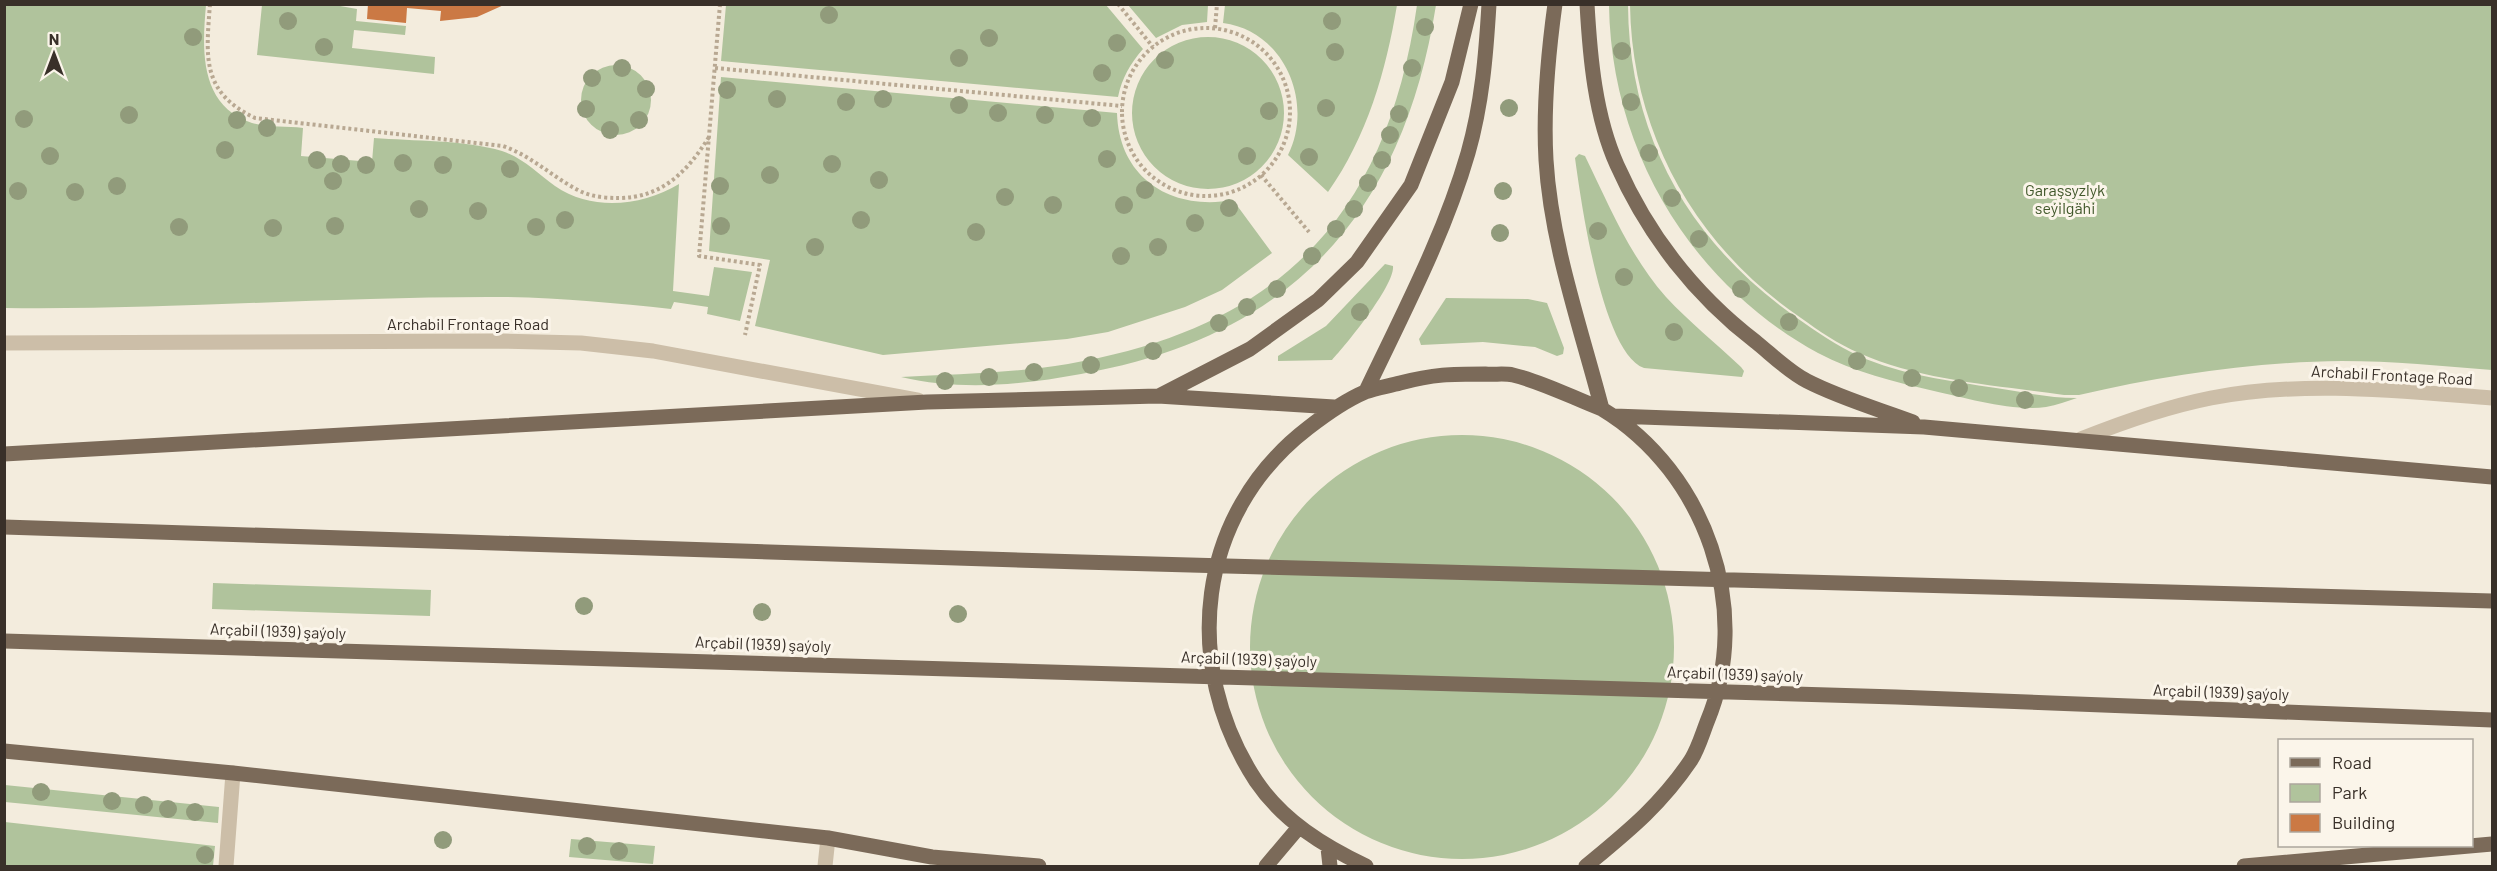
<svg xmlns="http://www.w3.org/2000/svg" width="2497" height="871" font-family="Barlow,sans-serif">
<rect width="100%" height="100%" fill="#f3ecdd"/>
<!-- green -->
<path fill="#b0c39c" d="M5,4L206,5C202,50 199,105 252,123C268,128 287,126 303,128L301,156L372,162L374,138C412,141 466,140 502,151C523,158 537,173 555,186C593,212 642,206 679,184L673,291L709,296L714,267L752,272L740,321L707,314L708,307L674,302L671,309C616,303 560,298 504,297C337,296 171,310 5,308Z
M329,4L357,9L356,21L406,26L405,35L354,30L352,48L435,57L434,74L257,55L262,5Z
M726,5H1106L1143,49C1130,64 1122,78 1118,97L721,61Z
M1128,5H1208L1207,22L1182,25L1156,38Z
M1225,5H1397C1386,71 1367,137 1328,192L1288,155C1314,103 1285,31 1223,23Z
M1417,5H1436C1403,214 1291,337 1081,374C1021,385 961,391 901,377C957,374 1013,373 1068,364C1279,328 1387,216 1417,5Z
M1609,5H1628C1629,137 1690,243 1797,318C1817,332 1837,346 1859,356C1902,375 1950,381 1996,388C2022,392 2049,398 2077,398C2067,401 2057,405 2046,407C2014,412 1966,398 1934,391C1895,382 1854,372 1818,353C1690,283 1611,150 1609,5Z
M1630,5H2492V370C2443,366 2392,361 2342,361C2253,362 2166,375 2079,395H2064C1996,385 1922,381 1859,353C1838,344 1819,331 1801,318C1695,246 1632,133 1630,5Z
M1132 113a76 76 0 1 1 152 0a76 76 0 1 1-152 0Z
M581 100a35 35 0 1 1 70 0a35 35 0 1 1-70 0Z
M721,77L1117,113C1119,179 1172,211 1233,200L1272,253L1222,290L1185,307L1108,332L1067,339L883,355L755,326L770,260L709,251Z
M1579,154L1585,156C1609,205 1629,255 1666,297C1689,322 1716,343 1741,367L1744,371L1742,377L1644,368C1602,353 1581,201 1575,158Z
M1385,264L1393,266C1395,285 1346,345 1332,360L1278,361V356L1326,326Z
M1446,298L1528,299L1547,303L1564,348L1563,354L1557,356L1535,347L1483,342L1421,345L1419,339Z
M1250 647a212 212 0 1 1 424 0a212 212 0 1 1-424 0Z
M213,583L431,590L430,616L212,609Z
M5,785L219,807L218,823L5,802Z
M5,822L215,846L213,866H5Z
M571,839L655,846L653,864L569,857Z"/>
<!-- building -->
<path fill="#cb7944" d="M368,4H506L477,17L440,21L441,11L407,8L406,23L367,19Z"/>
<g fill="none" stroke-linecap="round" stroke-linejoin="round">
<!-- path -->
<path stroke="#b8a892" stroke-width="4" stroke-dasharray="3 3" stroke-linecap="butt" d="M210,4C206,57 201,92 255,118L503,146C534,157 553,178 582,192C593,197 607,198 618,198C662,198 687,172 709,137
M720,4L699,256L760,265L745,335
M1118,4L1153,47
M1215,28L1217,4
M1122 112a84 84 0 1 1 168 0a84 84 0 1 1-168 0Z
M715,68L1122,106
M1261,175L1309,232"/>
<!-- minor -->
<path stroke="#ccbea8" stroke-width="15" d="M4,343L502,341L581,343L653,351L918,400
M2081,439C2123,422 2166,407 2211,398C2303,380 2400,391 2492,398
M226,866L233,773
M825,866L828,838"/>
<!-- major -->
<path stroke="#7b6a59" stroke-width="15" d="M1555,4C1548,55 1543,109 1546,160C1551,244 1581,328 1602,409
M1587,4C1590,57 1595,116 1617,165C1648,235 1696,296 1756,342C1772,355 1789,372 1807,381C1840,398 1878,409 1913,422
M1366,391C1403,313 1444,236 1468,153C1482,104 1486,55 1489,4
M1159,396L1250,349L1318,300L1357,262L1411,185L1452,82L1471,4
M1614,416L1924,427L2492,477
M4,454L927,402L1158,396L1334,407
M4,527L1081,562L2492,601
M4,641L1896,697L2492,720
M4,751L233,773L828,838L932,857L1039,866
M1328,848L1330,866
M1266,866L1299,827
M1366,866C1324,846 1283,821 1256,781C1180,665 1196,514 1308,428C1326,414 1344,401 1365,392C1376,388 1389,386 1400,383C1434,374 1451,374 1485,374C1494,375 1504,373 1513,375C1543,382 1573,398 1602,409C1706,472 1754,610 1707,722C1702,735 1698,749 1691,760C1660,806 1627,832 1586,866
M2244,866L2492,844"/>
</g>
<!-- trees -->
<g fill="#919b7b">
<circle cx="829" cy="15" r="9"/>
<circle cx="288" cy="21" r="9"/>
<circle cx="1332" cy="21" r="9"/>
<circle cx="1425" cy="27" r="9"/>
<circle cx="193" cy="37" r="9"/>
<circle cx="989" cy="38" r="9"/>
<circle cx="1117" cy="43" r="9"/>
<circle cx="324" cy="47" r="9"/>
<circle cx="1622" cy="51" r="9"/>
<circle cx="1335" cy="52" r="9"/>
<circle cx="959" cy="58" r="9"/>
<circle cx="1165" cy="60" r="9"/>
<circle cx="622" cy="68" r="9"/>
<circle cx="1412" cy="68" r="9"/>
<circle cx="1102" cy="73" r="9"/>
<circle cx="592" cy="78" r="9"/>
<circle cx="646" cy="89" r="9"/>
<circle cx="727" cy="90" r="9"/>
<circle cx="777" cy="99" r="9"/>
<circle cx="883" cy="99" r="9"/>
<circle cx="846" cy="102" r="9"/>
<circle cx="1631" cy="102" r="9"/>
<circle cx="959" cy="105" r="9"/>
<circle cx="1326" cy="108" r="9"/>
<circle cx="1509" cy="108" r="9"/>
<circle cx="586" cy="109" r="9"/>
<circle cx="1269" cy="111" r="9"/>
<circle cx="998" cy="113" r="9"/>
<circle cx="1399" cy="114" r="9"/>
<circle cx="129" cy="115" r="9"/>
<circle cx="1045" cy="115" r="9"/>
<circle cx="1092" cy="118" r="9"/>
<circle cx="24" cy="119" r="9"/>
<circle cx="237" cy="120" r="9"/>
<circle cx="639" cy="120" r="9"/>
<circle cx="267" cy="128" r="9"/>
<circle cx="610" cy="130" r="9"/>
<circle cx="1390" cy="135" r="9"/>
<circle cx="225" cy="150" r="9"/>
<circle cx="1649" cy="153" r="9"/>
<circle cx="50" cy="156" r="9"/>
<circle cx="1247" cy="156" r="9"/>
<circle cx="1309" cy="157" r="9"/>
<circle cx="1107" cy="159" r="9"/>
<circle cx="317" cy="160" r="9"/>
<circle cx="1382" cy="160" r="9"/>
<circle cx="403" cy="163" r="9"/>
<circle cx="341" cy="164" r="9"/>
<circle cx="832" cy="164" r="9"/>
<circle cx="366" cy="165" r="9"/>
<circle cx="443" cy="165" r="9"/>
<circle cx="510" cy="169" r="9"/>
<circle cx="770" cy="175" r="9"/>
<circle cx="879" cy="180" r="9"/>
<circle cx="333" cy="181" r="9"/>
<circle cx="1368" cy="183" r="9"/>
<circle cx="117" cy="186" r="9"/>
<circle cx="720" cy="186" r="9"/>
<circle cx="1145" cy="190" r="9"/>
<circle cx="18" cy="191" r="9"/>
<circle cx="1503" cy="191" r="9"/>
<circle cx="75" cy="192" r="9"/>
<circle cx="1005" cy="197" r="9"/>
<circle cx="1672" cy="198" r="9"/>
<circle cx="1053" cy="205" r="9"/>
<circle cx="1124" cy="205" r="9"/>
<circle cx="1229" cy="208" r="9"/>
<circle cx="419" cy="209" r="9"/>
<circle cx="1354" cy="209" r="9"/>
<circle cx="478" cy="211" r="9"/>
<circle cx="565" cy="220" r="9"/>
<circle cx="861" cy="220" r="9"/>
<circle cx="1195" cy="223" r="9"/>
<circle cx="335" cy="226" r="9"/>
<circle cx="721" cy="226" r="9"/>
<circle cx="179" cy="227" r="9"/>
<circle cx="536" cy="227" r="9"/>
<circle cx="273" cy="228" r="9"/>
<circle cx="1336" cy="229" r="9"/>
<circle cx="1598" cy="231" r="9"/>
<circle cx="976" cy="232" r="9"/>
<circle cx="1500" cy="233" r="9"/>
<circle cx="1699" cy="239" r="9"/>
<circle cx="815" cy="247" r="9"/>
<circle cx="1158" cy="247" r="9"/>
<circle cx="1121" cy="256" r="9"/>
<circle cx="1312" cy="256" r="9"/>
<circle cx="1624" cy="277" r="9"/>
<circle cx="1277" cy="289" r="9"/>
<circle cx="1741" cy="289" r="9"/>
<circle cx="1247" cy="307" r="9"/>
<circle cx="1360" cy="312" r="9"/>
<circle cx="1789" cy="322" r="9"/>
<circle cx="1219" cy="323" r="9"/>
<circle cx="1674" cy="332" r="9"/>
<circle cx="1153" cy="351" r="9"/>
<circle cx="1857" cy="361" r="9"/>
<circle cx="1091" cy="365" r="9"/>
<circle cx="1034" cy="372" r="9"/>
<circle cx="989" cy="377" r="9"/>
<circle cx="1912" cy="378" r="9"/>
<circle cx="945" cy="381" r="9"/>
<circle cx="1959" cy="388" r="9"/>
<circle cx="2025" cy="400" r="9"/>
<circle cx="584" cy="606" r="9"/>
<circle cx="762" cy="612" r="9"/>
<circle cx="958" cy="614" r="9"/>
<circle cx="41" cy="792" r="9"/>
<circle cx="112" cy="801" r="9"/>
<circle cx="144" cy="805" r="9"/>
<circle cx="168" cy="809" r="9"/>
<circle cx="195" cy="812" r="9"/>
<circle cx="443" cy="840" r="9"/>
<circle cx="587" cy="846" r="9"/>
<circle cx="619" cy="851" r="9"/>
<circle cx="205" cy="855" r="9"/>
</g>
<g text-anchor="middle" stroke-width="6" stroke-linejoin="round" paint-order="stroke">
<!-- park labels -->
<g font-size="16" fill="#41582b" stroke="#fbf5ea">
<text x="2065" y="196">Garaşsyzlyk<tspan x="2065" dy="18">seýilgähi</tspan></text>
</g>
<!-- street labels -->
<g font-size="16" fill="#393029" stroke="#fbf5ea">
<text x="468" y="330">Archabil Frontage Road</text>
<text transform="translate(2392 375) rotate(3)" y="6">Archabil Frontage Road</text>
<text transform="translate(278 631) rotate(2)" y="6">Arçabil (1939) şaýoly</text>
<text transform="translate(763 644) rotate(2)" y="6">Arçabil (1939) şaýoly</text>
<text transform="translate(1249 659) rotate(2)" y="6">Arçabil (1939) şaýoly</text>
<text transform="translate(1735 674) rotate(2)" y="6">Arçabil (1939) şaýoly</text>
<text transform="translate(2221 692) rotate(2)" y="6">Arçabil (1939) şaýoly</text>
</g>
</g>
<!-- border -->
<rect width="2497" height="871" fill="none" stroke="#393029" stroke-width="12"/>
<!-- legend -->
<rect x="2278" y="739" width="195" height="108" fill="#fbf5ea" stroke="#ada69d" stroke-width="1.5"/>
<rect x="2290" y="758" width="30" height="9" fill="#7b6a59" stroke="#ada69d" stroke-width="1.5"/>
<text x="2332" y="769" font-size="18" fill="#393029">Road</text>
<rect x="2290" y="784" width="30" height="18" fill="#b0c39c" stroke="#ada69d" stroke-width="1.5"/>
<text x="2332" y="799" font-size="18" fill="#393029">Park</text>
<rect x="2290" y="814" width="30" height="18" fill="#cb7944" stroke="#ada69d" stroke-width="1.5"/>
<text x="2332" y="829" font-size="18" fill="#393029">Building</text>
<!-- north arrow -->
<g transform="translate(54 54)" stroke="#fbf5ea" stroke-width="4.5" paint-order="stroke">
<path d="M0-4.5L10 22L0 15L-10 22Z" fill="#393029"/>
<text y="-9" font-size="16" font-weight="bold" text-anchor="middle" fill="#393029">N</text>
</g>
</svg>
